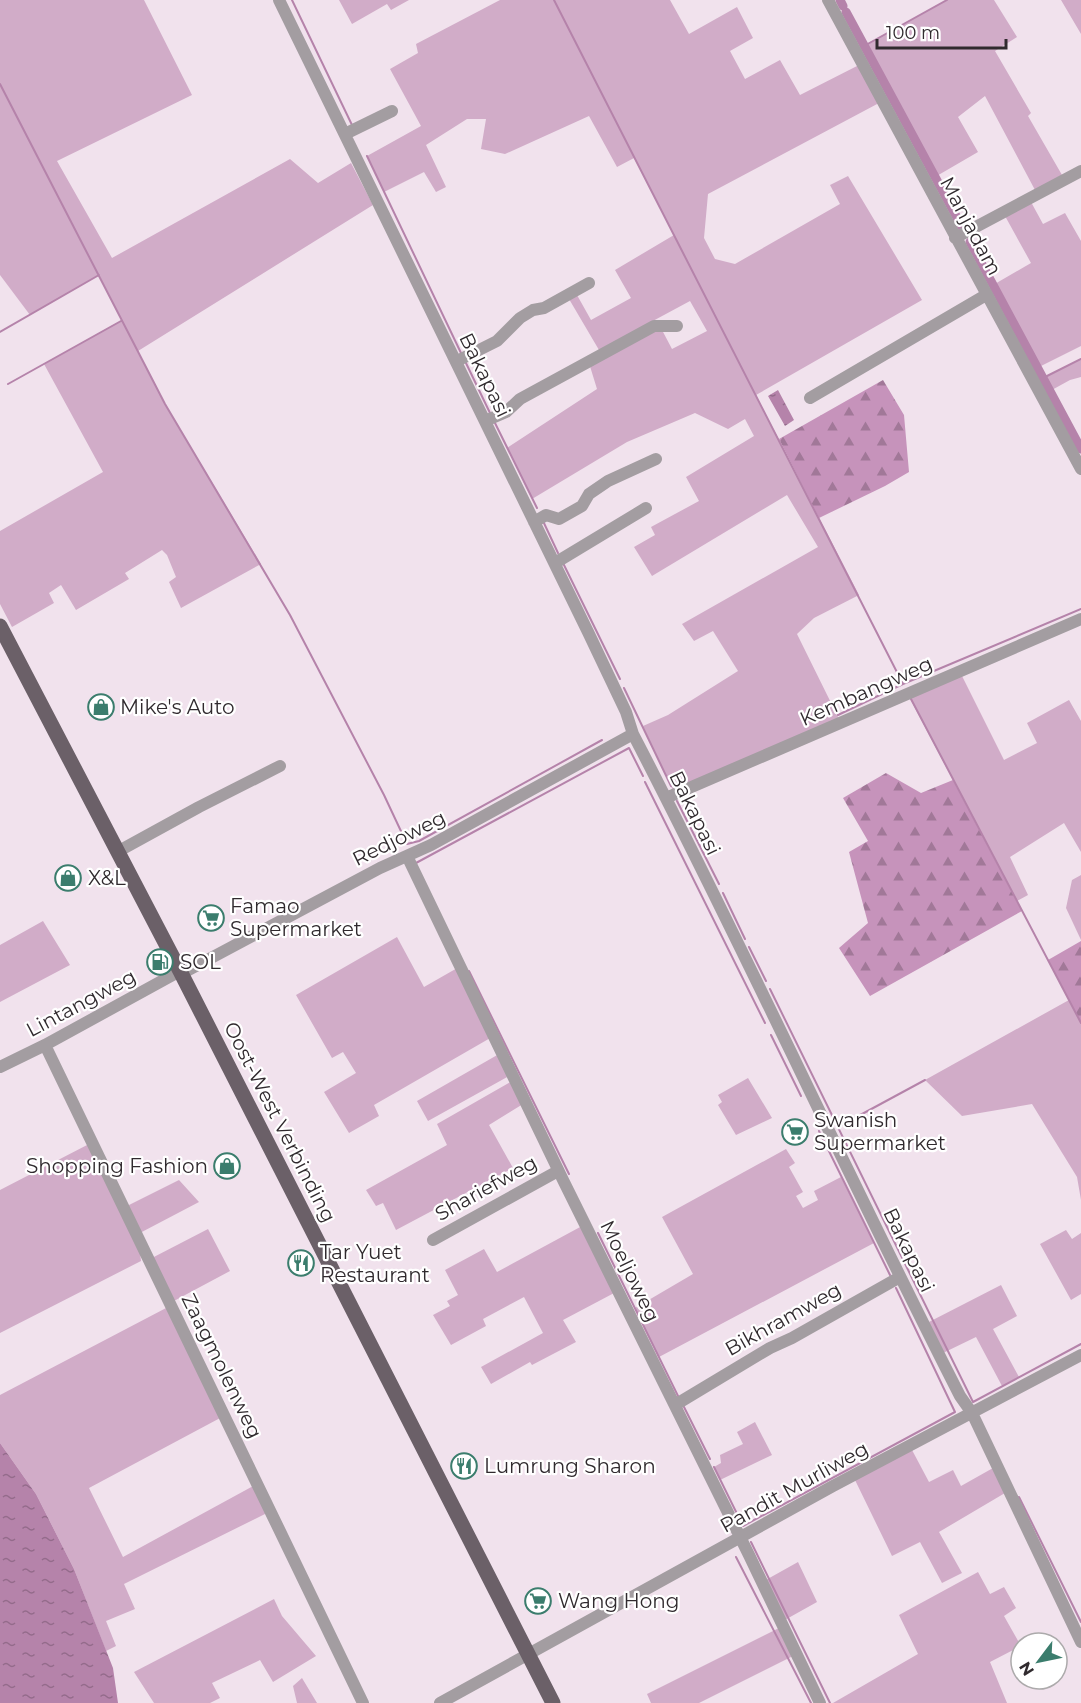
<svg xmlns="http://www.w3.org/2000/svg" width="1081" height="1703" font-family="Montserrat,sans-serif">
<defs>
<pattern id="forest-firs" width="22" height="20" patternUnits="userSpaceOnUse" patternTransform="scale(1.5)"><rect width="22" height="20" fill="#c693bb"/><path d="M5 1l3.5 6h-7zM16 11l3.5 6h-7z" fill="#a17898"/></pattern>
<pattern id="water-ripples" width="26" height="14" patternUnits="userSpaceOnUse" patternTransform="scale(1.5)"><rect width="26" height="14" fill="#b583aa"/><path d="M2 4q2-2 4 0t4 0M15 11q2-2 4 0t4 0" fill="none" stroke="#946b8b"/></pattern>
</defs>
<rect width="100%" height="100%" fill="#f1e2ed"/>
<!-- grass -->
<path fill="#d1acc8" d="M0,0H144L192,95L57,161L112,258L290,159L318,183L351,163L373,205L138,351L165,404L261,564L181,608L169,582L176,577L167,555L162,550L125,573L129,579L76,610L61,585L49,593L54,603L12,627L0,604V531L103,472L44,364L122,320L99,275L30,315L0,275Z
M339,0H409L391,10L387,4L352,24Z
M500,0H670L689,34L737,7L753,38L730,51L745,79L780,60L800,95L859,65L879,103L708,194L704,238L715,259L735,264L840,204L830,185L848,176L922,300L756,395L859,595L814,618L797,634L840,721L673,791L643,726L668,715L738,671L713,631L694,641L682,624L818,547L787,495L652,576L634,547L655,535L651,527L699,501L686,477L754,436L745,419L728,429L695,413L627,442L532,499L507,448L597,389L589,363L651,329L662,330L672,349L707,331L690,301L599,350L569,299L577,295L591,320L631,298L615,270L674,235L634,158L617,167L589,116L505,154L481,149L486,119H467L426,145L446,187L436,192L424,172L384,192L367,156L421,126L390,69L418,53L416,44Z
M947,0H994L1017,37L995,51L1031,113L1028,116L1062,175L1035,190L985,96L958,117L978,152L935,177L864,46Z
M1061,0H1081V34Z
M1031,202L1043,224L1065,213L1081,241V346L1037,368L993,285L1031,263L1005,216Z
M1081,359V377L1070,380L1050,391L1043,378Z
M961,674L1004,760L1037,743L1027,723L1069,700L1081,721V852L1064,823L1010,857L1028,895L1017,901L909,697Z
M1081,875V940L1066,908L1072,880Z
M43,921L70,965L0,1002V945Z
M397,937L424,987L459,967L492,1037L374,1105L379,1116L349,1133L324,1092L356,1073L343,1052L332,1058L296,995Z
M1069,1000L1081,1023V1200L1077,1177L1032,1104L962,1116L925,1080Z
M499,1054L509,1076L428,1121L417,1101Z
M748,1078L772,1118L736,1135L718,1105L722,1102L718,1095Z
M512,1081L523,1104L489,1125L513,1168L396,1230L383,1203L376,1206L366,1190L447,1145L437,1124Z
M89,1144L140,1252L141,1261L0,1333V1190Z
M786,1149L795,1163L789,1167L803,1192L796,1196L803,1208L818,1200L814,1191L841,1177L874,1243L659,1357L635,1308L693,1274L662,1217Z
M179,1180L199,1202L138,1234L125,1207Z
M582,1226L616,1292L563,1320L576,1342L532,1365L530,1362L491,1384L481,1367L543,1333L524,1297L483,1319L486,1326L451,1345L433,1315L450,1306L447,1301L458,1295L445,1270L484,1249L497,1272Z
M208,1229L230,1271L172,1302L150,1259Z
M1066,1230L1072,1239L1081,1233V1294L1071,1300L1040,1244Z
M1001,1285L1017,1316L993,1329L1019,1377L1002,1386L976,1337L943,1353L927,1323Z
M168,1307L222,1417L89,1488L123,1557L255,1485L269,1512L124,1584L135,1609L106,1621L116,1646L106,1651L74,1569L36,1494L0,1443V1395Z
M755,1422L772,1455L720,1480L714,1467L721,1463L720,1455L743,1444L737,1432Z
M912,1450L929,1482L953,1470L961,1486L993,1468L1005,1493L939,1532L962,1573L942,1583L920,1542L892,1556L855,1480Z
M798,1562L817,1602L783,1621L764,1581Z
M978,1572L990,1594L1004,1587L1016,1608L1004,1616L1021,1646L990,1662L1007,1703H833L918,1654L899,1615Z
M274,1599L282,1616L316,1656L273,1682L260,1660L212,1683L220,1698L210,1703H154L134,1672Z
M781,1627L795,1655L699,1703H651L647,1694Z
M302,1678L317,1703H297L293,1686Z"/>
<!-- forest -->
<path fill="url(#forest-firs)" d="M883,380L904,415L909,472L885,486L819,518L779,439Z
M886,773L921,793L953,780L1022,911L870,996L839,948L868,923L849,852L868,841L843,798Z
M1081,941V1023L1048,960Z"/>
<!-- water -->
<path fill="url(#water-ripples)" d="M778,390L794,420L785,426L768,396Z
M0,1443L36,1494L74,1569L113,1668L118,1703H0Z"/>
<g fill="none" stroke-linecap="round" stroke-linejoin="round">
<!-- stream -->
<path stroke="#b583aa" stroke-width="2" d="M292,0L352,125
M554,0L903,684
M864,46L947,0
M0,84L165,404L290,615L384,795L407,844L419,841L602,740
M367,156L461,353
M0,332L99,275
M465,361L490,413
M1043,378L1081,359
M8,384L121,321
M494,421L537,508
M543,521L558,553
M563,563L620,679
M624,688L671,786
M911,699L1081,1023
M838,715L903,684L1081,609
M645,782L765,1023
M677,801L719,884
M416,863L629,748L643,776
M723,893L745,939
M749,947L766,981
M469,971L569,1174
M770,989L973,1402L1081,1344
M771,1035L801,1096
M838,1127L925,1080
M819,1131L890,1275
M598,1233L679,1398
M683,1405L710,1459
M714,1467L743,1526L955,1412L896,1288
M1019,1497L1081,1622
M751,1542L830,1703
M736,1557L811,1703"/>
<!-- canal -->
<path stroke="#b583aa" stroke-width="9" d="M840,0L843,6
M846,12L962,227
M970,242L1081,449"/>
<!-- minor -->
<path stroke="#a39da1" stroke-width="12" d="M279,0L588,632L626,712L633,734C747,953 848,1177 960,1396L972,1413L1081,1642
M828,0L1081,469
M345,134L392,111
M955,238L1081,171
M457,361L497,341L520,318L533,310L544,308L589,283
M810,398L986,295
M485,421L506,412L520,399L654,326H677
M534,522L546,515L559,519L582,506L589,494L608,481L656,459
M555,563L646,508
M666,798L1081,619
M117,852L199,807L280,766
M407,856L564,1182L749,1555L820,1703
M181,974L380,868L431,845L633,734
M45,1045L363,1703
M0,1067L45,1045L180,971
M433,1240L558,1171
M675,1405L770,1348L792,1338L900,1277
M440,1703L833,1486L1081,1355"/>
<!-- major -->
<path stroke="#6b6068" stroke-width="15" d="M0,626L180,971L553,1703"/>
</g>
<!-- icons -->
<defs>
<g id="shop-ring" transform="scale(1.35)"><circle r="9.5" fill="#fff" stroke="#3b7d6d" stroke-width="1.5"/><path d="M-5-2.5h2.3a2.7 3.5 0 0 1 5.4 0H5L5.5 6h-11ZM-1.5-2.5h3a1.5 2.3 0 0 0-3 0Z" fill="#3b7d6d"/></g>
<g id="supermarket-ring" transform="scale(1.35)"><circle r="9.5" fill="#fff" stroke="#3b7d6d" stroke-width="1.5"/><path d="M-6-5.5h2.5l.6 2H6L4.5 2H-2.5L-4.4-4H-6ZM-1.5 3.2a1.3 1.3 0 1 0 .1 0ZM3 3.2a1.3 1.3 0 1 0 .1 0Z" fill="#3b7d6d"/></g>
<g id="fuel-ring" transform="scale(1.35)"><circle r="9.5" fill="#fff" stroke="#3b7d6d" stroke-width="1.5"/><path d="M-5.5-6h7V0h2V4h1.3V-2.5L3-4.5l.8-.8L6-3V5H2.5V1h-1V6h-7ZM-4.2-4.7v3.2H.2V-4.7Z" fill="#3b7d6d"/></g>
<g id="restaurant-ring" transform="scale(1.35)"><circle r="9.5" fill="#fff" stroke="#3b7d6d" stroke-width="1.5"/><path d="M-5-6h1v4h1v-4h1v4h1v-4h1v5L-1.5 .5V6h-2V.5L-5-1ZM5-6V6H3V1.5H1.5Q1.5-4 5-6Z" fill="#3b7d6d"/></g>
</defs>
<g fill-rule="evenodd">
<use href="#shop-ring" x="101" y="707"/>
<use href="#shop-ring" x="68" y="878"/>
<use href="#supermarket-ring" x="211" y="918"/>
<use href="#fuel-ring" x="160" y="962"/>
<use href="#supermarket-ring" x="795" y="1132"/>
<use href="#shop-ring" x="227" y="1166"/>
<use href="#restaurant-ring" x="301" y="1263"/>
<use href="#restaurant-ring" x="464" y="1466"/>
<use href="#supermarket-ring" x="538" y="1601"/>
</g>
<g text-anchor="middle" stroke-width="4.5" stroke-linejoin="round" paint-order="stroke">
<!-- street labels -->
<g font-size="20" fill="#302a2e" stroke="#fff">
<text transform="translate(971 226) rotate(62)" y="7">Manjadam</text>
<text transform="translate(485 375) rotate(64)" y="7">Bakapasi</text>
<text transform="translate(866 691) rotate(-24)" y="7">Kembangweg</text>
<text transform="translate(695 813) rotate(64)" y="7">Bakapasi</text>
<text transform="translate(399 838) rotate(-26)" y="7">Redjoweg</text>
<text transform="translate(81 1003) rotate(-28)" y="7">Lintangweg</text>
<text transform="translate(280 1122) rotate(63)" y="7">Oost-West Verbinding</text>
<text transform="translate(486 1188) rotate(-29)" y="7">Shariefweg</text>
<text transform="translate(909 1250) rotate(64)" y="7">Bakapasi</text>
<text transform="translate(630 1271) rotate(64)" y="7">Moeljoweg</text>
<text transform="translate(783 1319) rotate(-29)" y="7">Bikhramweg</text>
<text transform="translate(222 1366) rotate(64)" y="7">Zaagmolenweg</text>
<text transform="translate(794 1487) rotate(-29)" y="7">Pandit Murliweg</text>
</g>
<!-- poi labels -->
<g font-size="20" fill="#302a2e" stroke="#fff" text-anchor="start">
<text x="120" y="714">Mike's Auto</text>
<text x="88" y="885">X&amp;L</text>
<text x="230" y="913">Famao<tspan x="230" dy="23">Supermarket</tspan></text>
<text x="180" y="969">SOL</text>
<text x="814" y="1127">Swanish<tspan x="814" dy="23">Supermarket</tspan></text>
<text x="208" y="1173" text-anchor="end">Shopping Fashion</text>
<text x="320" y="1259">Tar Yuet<tspan x="320" dy="23">Restaurant</tspan></text>
<text x="484" y="1473">Lumrung Sharon</text>
<text x="558" y="1608">Wang Hong</text>
</g>
</g>
<!-- north arrow -->
<g transform="translate(1039 1661) rotate(238)"><circle r="28" fill="#ffffff" stroke="#acaaab" stroke-width="1.5"/>
<path d="M0-4.5L10 22L0 15L-10 22Z" fill="#3b7d6d"/>
<text y="-9" font-size="16" font-weight="bold" text-anchor="middle" fill="#302a2e">N</text>
</g>
<!-- scale -->
<path d="M877 39v9h129v-9" fill="none" stroke="#302a2e" stroke-width="3"/>
<text x="886" y="39" font-size="18" fill="#302a2e" stroke="#ffffff" stroke-width="4.5" paint-order="stroke">100 m</text>
</svg>
